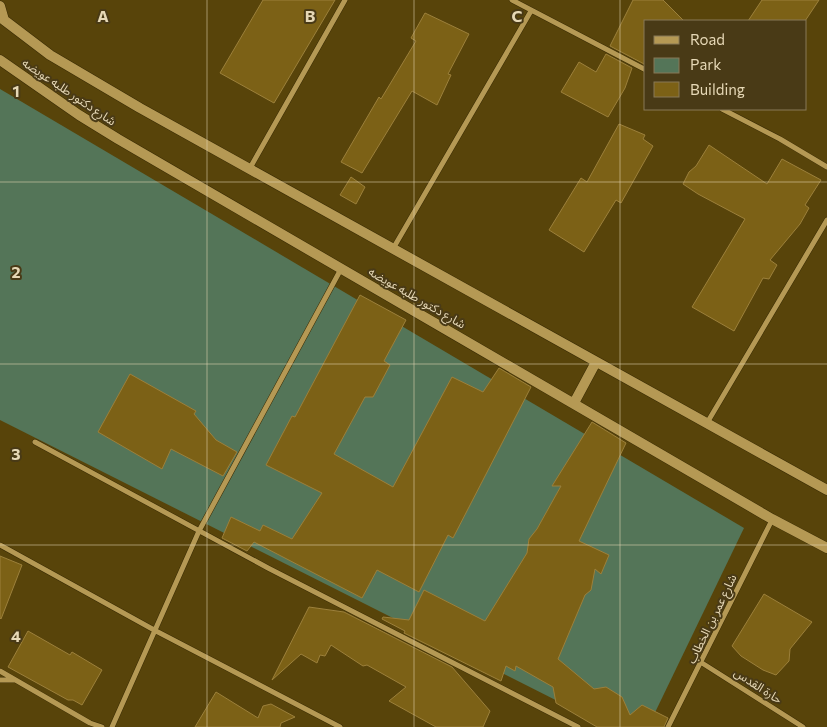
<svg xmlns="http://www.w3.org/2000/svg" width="827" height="727" font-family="Commissioner,'Noto Sans Arabic',sans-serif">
<rect width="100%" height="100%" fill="#58440a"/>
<!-- green -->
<path fill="#547558" d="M0,89L744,528L648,727H609L0,420Z"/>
<!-- building -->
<path fill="#7c6116" stroke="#9c803b" d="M263,0H335L274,103L220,73Z
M633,0H663L684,21H646V65L610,46Z
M762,0H819L805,21H748Z
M425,13L469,34L448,74L451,75L437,105L412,91L362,173L341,162L379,97L381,99L416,41L411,38Z
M606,54L632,68L625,88L608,117L561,92L579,62L596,72Z
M619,124L645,135L643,139L653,146L621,203L616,200L584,252L549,230L581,178L587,182Z
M709,145L767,184L782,159L821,180L805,205L809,208L800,224L770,260L777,265L769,279L763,278L734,331L692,307L745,219L698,194L683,184L689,172L696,166Z
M351,177L365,187L356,204L340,195Z
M360,295L406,320L384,361L390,365L373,397H365L334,454L393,487L452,377L483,392L499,368L531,387L453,538L448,535L419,592L377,570L362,598L254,542L247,551L222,538L231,517L260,531L263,525L292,539L322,493L266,465L292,416L295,417Z
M130,374L196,411L194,414L216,440L237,452L223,476L171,449L162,469L98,432Z
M592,422L626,443L579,541L609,555L601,574L595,569L591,590L585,595L558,659L594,689L606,687L622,697L630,715L642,705L668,718L664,727H597L556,703L553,687L516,666L515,671L506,666L501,681L404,633L405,631L382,619L383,617L409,620L424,590L485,621L527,553L529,539L537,529L561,486H552Z
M0,556L22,565L1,619L0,618Z
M764,594L812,622L790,649L789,661L776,675L763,670L741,656L732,646Z
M309,607L344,612L452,667L490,711L483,727H436L389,701L406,687L367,665L363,666L331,645L325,656L320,655L317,663L301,654L272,680Z
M28,631L70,655L72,652L102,670L82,705L73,700H68L8,667Z
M216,692L258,718L263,706L271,704L295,717L281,723L280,727H195Z"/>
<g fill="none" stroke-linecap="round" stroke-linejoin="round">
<!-- street casing -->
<g stroke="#392b04" stroke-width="6">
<path id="street" d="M512,0L646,70
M722,109L780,139L827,167
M250,168L345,0
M394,247L531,11
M707,423L827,220
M35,442L268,568L578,727
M0,545L156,631L340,727
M702,663L803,727
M0,671L90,723L102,727
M0,680H14
M112,727L199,531L341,269
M668,727L772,520"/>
</g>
<!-- secondary casing -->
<g stroke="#392b04" stroke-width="11">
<path id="secondary" d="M0,6L4,20
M0,17L50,55L140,108L827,490
M0,60L79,115L118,139L772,519L827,548
M574,403L596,362"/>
</g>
<!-- street -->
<use href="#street" stroke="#b59954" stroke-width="5"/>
<!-- secondary -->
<use href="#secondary" stroke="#b59954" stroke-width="10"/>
</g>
<!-- grid -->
<path fill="none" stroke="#e6d8b6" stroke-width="1" stroke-opacity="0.55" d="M207,0V727M414,0V727M620,0V727M0,182H827M0,364H827M0,545H827"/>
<g text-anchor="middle" stroke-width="4" stroke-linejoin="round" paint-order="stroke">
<!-- street labels -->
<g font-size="12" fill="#e6d8b6" stroke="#493a16">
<text transform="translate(69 92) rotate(34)" y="4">شارع دكتور طلبه عويضه</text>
<text transform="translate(417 298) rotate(30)" y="4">شارع دكتور طلبه عويضه</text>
<text transform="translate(712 619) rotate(-64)" y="4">شارع عمر بن الخطاب</text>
<text transform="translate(758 686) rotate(33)" y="4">حارة القدس</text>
</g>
</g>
<g font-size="16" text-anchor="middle" font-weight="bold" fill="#e6d8b6" stroke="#493a16" stroke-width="4" stroke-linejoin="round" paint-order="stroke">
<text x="103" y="22">A</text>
<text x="310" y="22">B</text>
<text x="517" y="22">C</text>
<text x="16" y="97">1</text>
<text x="16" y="278">2</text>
<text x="16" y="460">3</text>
<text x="16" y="642">4</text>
</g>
<!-- legend -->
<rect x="644" y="20" width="162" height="90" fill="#493a16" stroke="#887956"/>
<rect x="654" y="36" width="25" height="8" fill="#b59954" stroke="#887956"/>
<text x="690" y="45" font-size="15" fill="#e6d8b6">Road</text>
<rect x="654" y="58" width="25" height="15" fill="#547558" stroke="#887956"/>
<text x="690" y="70" font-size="15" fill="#e6d8b6">Park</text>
<rect x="654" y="82" width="25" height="15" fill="#7c6116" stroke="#887956"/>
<text x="690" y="95" font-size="15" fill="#e6d8b6">Building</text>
</svg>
